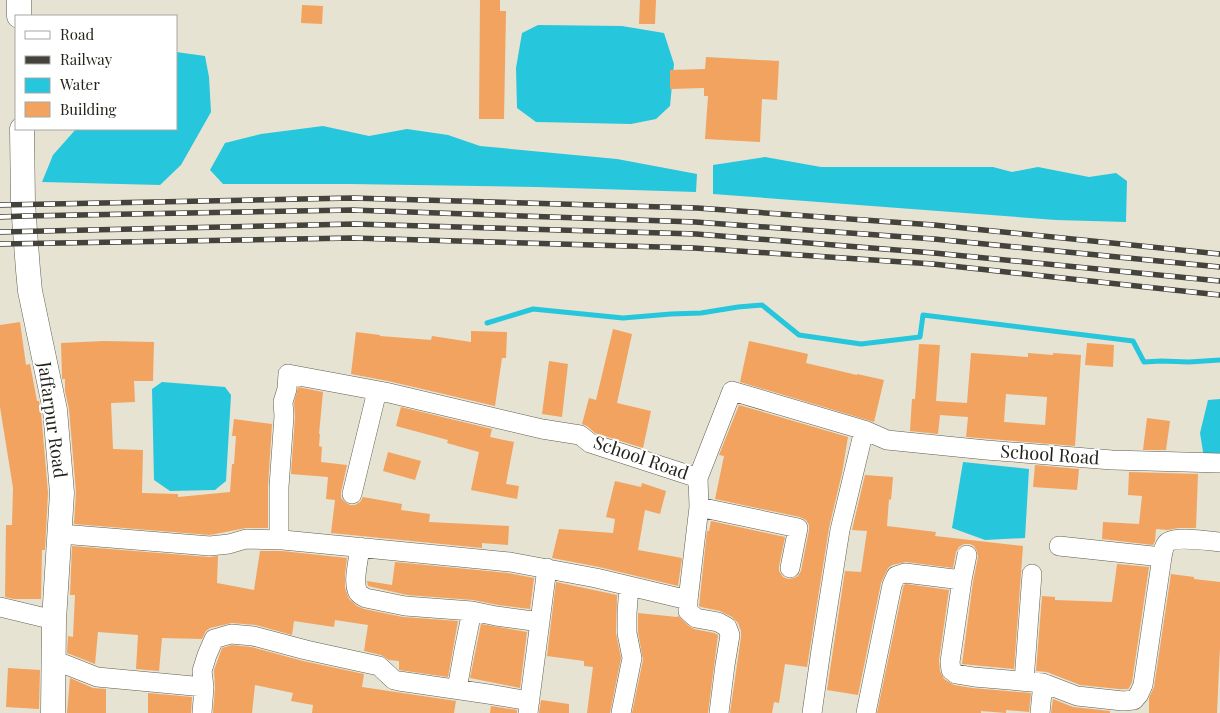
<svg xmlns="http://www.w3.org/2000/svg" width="1220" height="713" font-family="'Playfair Display',serif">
<rect width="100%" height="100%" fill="#e6e3d2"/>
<!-- water -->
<path fill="#26c6dc" d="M538,25L622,26L664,33L674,64L670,106L656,119L631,124L536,122L517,108L516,68L522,33Z
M176,52L205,56L209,77L211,112L181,165L160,185L42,182L53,155L76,129H176Z
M323,126L369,136L407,129L448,135L480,146L617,159L697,174L696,192L536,187L350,184H223L210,170L225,143L261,134Z
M765,157L821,167H993L1012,172L1038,167L1089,177L1116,173L1127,181L1126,222L1056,220L713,194V165Z
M162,382L225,387L231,395L226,481L215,490L170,491L154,480L152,389Z
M1220,399V458H1204L1200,433L1208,400Z
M963,462L1029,469L1025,538L985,540L952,528Z"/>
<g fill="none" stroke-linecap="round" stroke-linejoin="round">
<!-- stream -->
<path stroke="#26c6dc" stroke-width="5" d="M487,323L533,309L623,318L671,314L701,313L738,307L762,305L799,335L861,344L920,337L923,315L1133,341L1144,362L1161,361L1189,362L1220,360"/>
</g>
<!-- building -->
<path fill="#f1a35f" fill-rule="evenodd" d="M480,0H500V11H506L504,119H479Z
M640,0H656L655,24H639Z
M302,5L323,6L322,24L301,23Z
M706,57L779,61L777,100L762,99L760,142L705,139L708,96H704V88L670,89V70L705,69Z
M20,322L26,365L30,364L37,401H39L41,412L48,493L45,550H42L41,599H14L5,597L6,525H12L13,488L0,407V325Z
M613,329L632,334L617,403L651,411L643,448L595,433L587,426L582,424L589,398L596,400Z
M471,331L507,332L506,358H502L495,406L388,381L351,374L356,332L380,335V336L431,340L432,336L471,342Z
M104,341L154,342L153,381H134L135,402L111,403L113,449L143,450L142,493L178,494V497L230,492L232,464H234L236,436H232L234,419L272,424L268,486V528H246L210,535L74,524L76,492L69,409L65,391V379H62V376L61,343Z
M749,341L808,354L806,363L857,375V374L884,380L874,422L740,382Z
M1087,343L1114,345L1113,367L1085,365Z
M919,344L940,345L936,401L967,403L971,353L1028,357V353L1053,355V353L1081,355L1075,446L966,437L968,417L940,415L938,434L910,431L912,399H915ZM1006,394L1047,397L1045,425L1004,422Z
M549,361L568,364L562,417L542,414Z
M298,387L323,392L319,434H320L319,446L322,447L321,462L347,465L341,492V498L345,502L350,505H355L360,502L363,497L402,504L401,510L430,514L429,522L509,526L508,545L482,543V548L331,533L335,500L326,499L328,477L291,474L295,417L294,403Z
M739,405L848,437L842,473L829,528L807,667L785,664L779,703L774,702L772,713H730L741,637V631L738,623L732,617L720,611L701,607L699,606L707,531H709L711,521L785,537L779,566V571L783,577L788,579L794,578L798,576L801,571L809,530V525L806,520L800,517L715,499L724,456L719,455Z
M401,407L492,429L490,437L514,442L506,484L519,486L517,499L471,490L479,452L447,443L448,440L396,426Z
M1147,418L1170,421L1166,450H1143Z
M388,452L421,461L415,480L383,471Z
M1035,465L1079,469L1077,490L1033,487Z
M1129,472L1198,474L1196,528H1178L1168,530L1156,529L1155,541L1153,545L1102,539L1103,522L1139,524L1142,496L1128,495Z
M865,475L893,477L891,500L889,499L887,526L936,532L935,536L1023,546L1014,669L962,664L973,582L978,557L977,551L974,546L970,544H964L959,547L956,552L953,568L906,562L892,565L888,568L881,583L858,695L827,690L845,571L861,572L867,531L852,530Z
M615,481L641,487L642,483L666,491L660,514L645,510L638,550L682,558L678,586L599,567L552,558L559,529L613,533L615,519L606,517Z
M72,546L209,557L218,556L217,583L254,590L260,551H282L347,558L345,574V588L349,599L357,606L364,609L403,617L458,621L448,677L399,670V661L389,660L381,655L364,651L368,625L335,620L334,627L294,621L292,635L256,625L232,623L210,628L206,631L202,639L162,638L159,671L136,669L138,635L98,632L95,664L67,653L68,636L73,637L75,595H70Z
M395,562L508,573L534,578L530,609L498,605L473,600L407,595L368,586L367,581L392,585Z
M1117,564L1149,567L1132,682L1129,688L1128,689H1119L1080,685L1047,672L1036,671L1042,596L1055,597V600L1112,602Z
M1171,574L1194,577V579L1220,582V647L1217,713H1149V698L1154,687Z
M556,582L617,595L616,633L621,658L610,713H587L593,667L584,666V661L547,656Z
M906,584L949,590L939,660L940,671L944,679L954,685L972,688L1031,693L1029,712L1006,710V713L981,711V713H877L903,588L904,585Z
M638,613L677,617L678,616L689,626L694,629L714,633L718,635L708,713H632L643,660L638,632Z
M481,624L527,632L520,688L470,678Z
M232,645L251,647L303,661L364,674L362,687L456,701L454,713H312L313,705L291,701L293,693L255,685L252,713H213L215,688L214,670L222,648Z
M8,668L40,670L39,709L6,707Z
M70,678L93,688L106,689V713H67Z
M148,693L192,697L191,713H148Z
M1053,699L1073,707L1110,711V713H1051Z
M541,700L569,704V713H539Z
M491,706L517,710V713H490Z"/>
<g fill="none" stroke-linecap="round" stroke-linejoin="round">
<!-- minor casing -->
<g stroke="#615e4f" stroke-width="20">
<path id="minor" d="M352,494L377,391
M699,507L798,528L790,568
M61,534L210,546L229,544L246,539L283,540L510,562L596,578L688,600
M279,540V487L284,416L283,402L287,389L288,374L385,392L542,429L580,435L590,443L698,478
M1059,546L1162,557
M360,547C359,559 353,579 357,590C358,594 362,596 366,598L405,606L472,611
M967,555L962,580L950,662L951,670L956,674L974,677L1043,683L1077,696L1123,701L1134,700L1139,694L1143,685L1162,557C1163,552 1164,545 1168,542C1178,536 1208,541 1220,542
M0,607L54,620
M54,660L97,677L204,687
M1024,681L1032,574
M457,689L464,650L472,611L496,616L540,622
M202,713L204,687L202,671L207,655L214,639L231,634L253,636L306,650L379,666L394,680L399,681L488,694L530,701
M528,713L547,568
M621,713L632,658L627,633V613L629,586
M719,713L725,665L730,635L727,627L718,622L696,618L688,611V600L699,507L698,478L732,391L864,430L887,440L986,450L1112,460L1220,463
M812,713L821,650L840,530L864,430
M866,713L892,585L896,576L905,573L962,580
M1040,713L1043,683"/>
</g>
<!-- tertiary casing -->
<g stroke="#615e4f" stroke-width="25">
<path id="tertiary" d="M19,0V16
M22,129L23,204L28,270L30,291L55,410L62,493L54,620L53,713"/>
</g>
<!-- minor -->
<use href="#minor" stroke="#fff" stroke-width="19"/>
<!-- tertiary -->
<use href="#tertiary" stroke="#fff" stroke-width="24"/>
<!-- rail casing -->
<g stroke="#44423a" stroke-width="5.5">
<path id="rail" d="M0,205L352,198L697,208L934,225L1220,254
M0,217L24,216L352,210L695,222L934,239L1220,267
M0,232L355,224L696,234L934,253L1220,281
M0,244L352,238L694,248L933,264L1220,295"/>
</g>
<!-- rail -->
<use href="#rail" stroke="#fff" stroke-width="4" stroke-dasharray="11" stroke-linecap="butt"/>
</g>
<g text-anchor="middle" stroke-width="4" stroke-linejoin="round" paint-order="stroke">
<!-- street labels -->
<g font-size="18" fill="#24231c" stroke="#fff">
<text transform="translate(52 420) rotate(82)" y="6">Jaffarpur Road</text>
<text transform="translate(1050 455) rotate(4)" y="6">School Road</text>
<text transform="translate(641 458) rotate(19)" y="6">School Road</text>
</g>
</g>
<!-- legend -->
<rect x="15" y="15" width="162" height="115" fill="#ffffff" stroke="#a7a7a4"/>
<rect x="25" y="31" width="25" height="8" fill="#ffffff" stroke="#a7a7a4"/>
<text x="60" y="40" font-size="15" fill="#24231c">Road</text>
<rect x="25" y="56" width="25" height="8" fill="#44423a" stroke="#a7a7a4"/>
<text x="60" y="65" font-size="15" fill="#24231c">Railway</text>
<rect x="25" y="78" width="25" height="15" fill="#26c6dc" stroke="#a7a7a4"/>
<text x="60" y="90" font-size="15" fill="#24231c">Water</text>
<rect x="25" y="102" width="25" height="15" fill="#f1a35f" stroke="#a7a7a4"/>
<text x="60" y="115" font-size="15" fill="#24231c">Building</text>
</svg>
